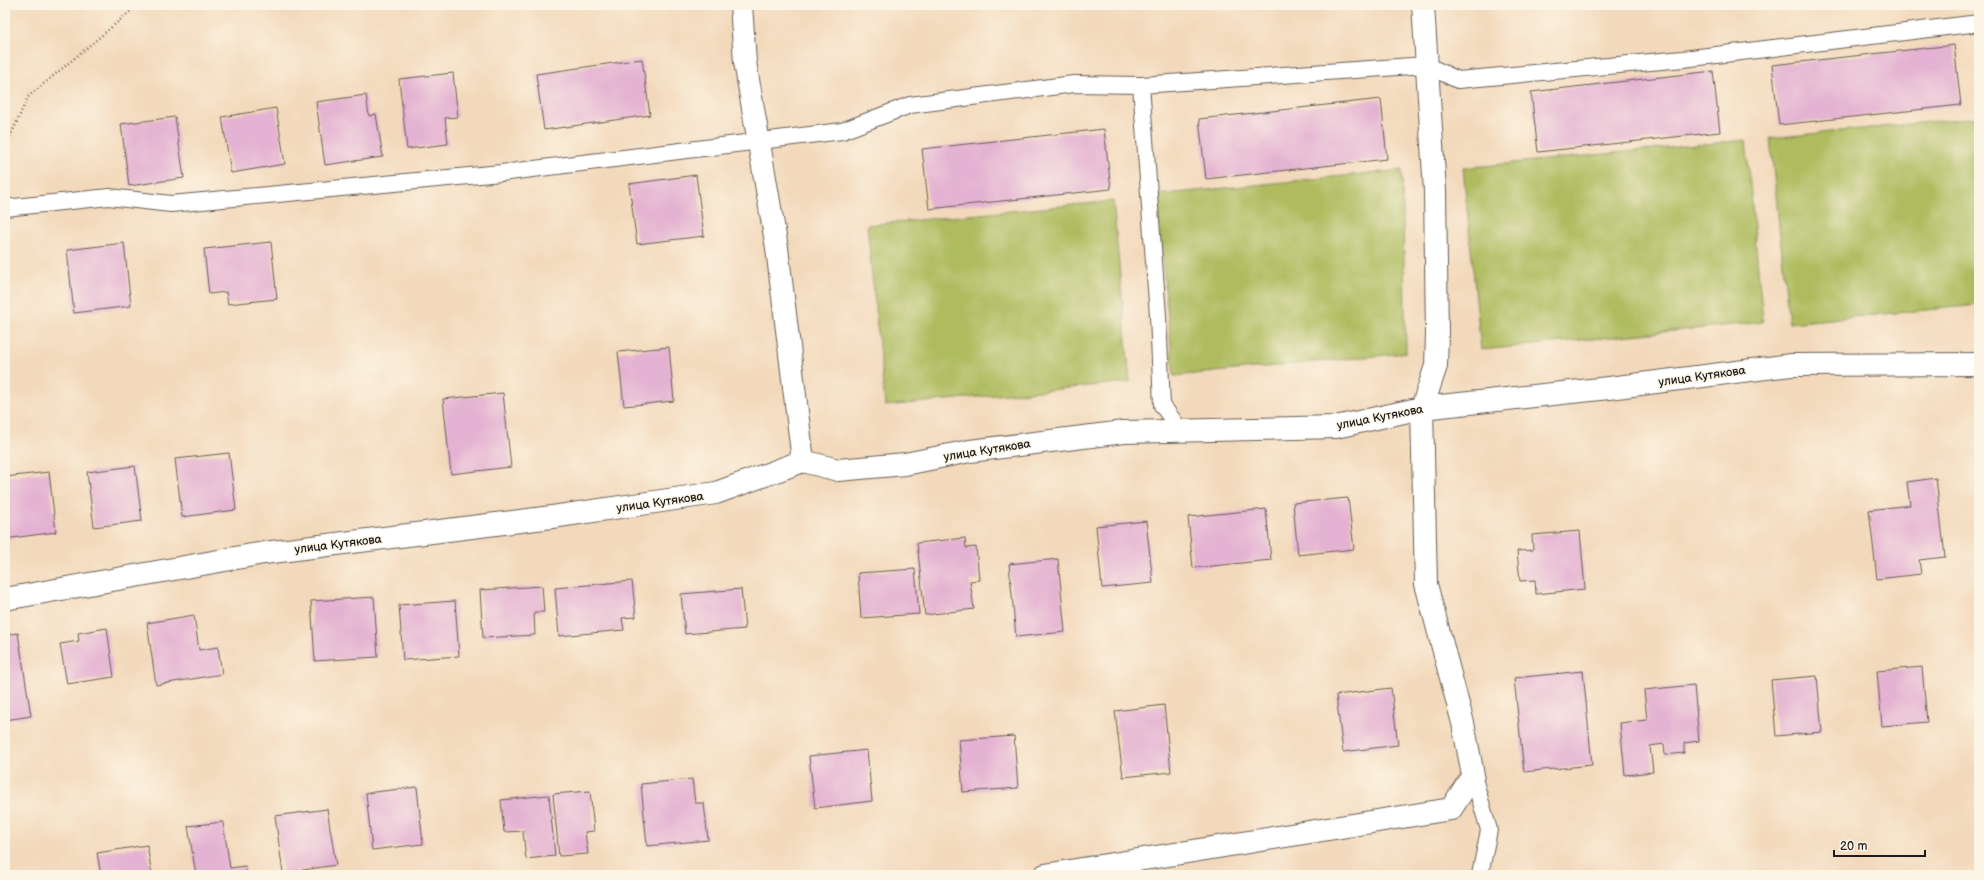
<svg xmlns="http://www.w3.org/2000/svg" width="1984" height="880" font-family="'Balsamiq Sans',sans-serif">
<rect width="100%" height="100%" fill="#fcf5e5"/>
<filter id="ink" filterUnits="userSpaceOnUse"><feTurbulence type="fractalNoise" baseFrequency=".025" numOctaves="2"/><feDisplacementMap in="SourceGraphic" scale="8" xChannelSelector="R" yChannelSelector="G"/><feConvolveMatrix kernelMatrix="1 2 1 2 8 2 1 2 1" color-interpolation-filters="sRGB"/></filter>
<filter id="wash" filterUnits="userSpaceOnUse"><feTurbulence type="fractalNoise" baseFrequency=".012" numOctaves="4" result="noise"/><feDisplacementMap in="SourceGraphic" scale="16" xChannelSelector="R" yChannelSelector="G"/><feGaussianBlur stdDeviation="0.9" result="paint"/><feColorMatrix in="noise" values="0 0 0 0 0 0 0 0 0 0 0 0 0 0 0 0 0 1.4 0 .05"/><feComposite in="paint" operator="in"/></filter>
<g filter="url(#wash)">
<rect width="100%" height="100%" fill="#f3d9bb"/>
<!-- green -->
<path fill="#aebc5e" stroke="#656c3d" d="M1979,117V305L1789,323L1770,138Z
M1746,140L1763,322L1481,350L1463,168Z
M1402,170L1406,353L1174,376L1156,195Z
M1113,201L1130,382L885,406L867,225Z"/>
<g id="blocks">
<!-- building -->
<path fill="#e4b2d2" d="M1954,45L1961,105L1779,125L1772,65Z
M642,59L650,115L544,130L536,74Z
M1713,71L1720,132L1538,152L1531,92Z
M453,73L458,117L445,118L448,144L407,149L399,79Z
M366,95L369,116L376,114L383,157L325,165L316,102Z
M1381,99L1387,159L1206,179L1199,119Z
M276,108L285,164L231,173L222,117Z
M175,117L184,178L129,186L121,124Z
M1104,129L1111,189L929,209L922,149Z
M696,175L704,236L637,244L629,184Z
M271,242L277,299L228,304L226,292L209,294L204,249Z
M124,243L131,306L74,313L67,250Z
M669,347L674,401L624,406L618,352Z
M503,393L511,467L451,474L443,399Z
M229,453L236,510L182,517L175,459Z
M135,466L142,521L94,527L87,472Z
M49,472L56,532L5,539V477Z
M1936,478L1945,557L1919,560L1921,574L1877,579L1869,510L1910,505L1907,482Z
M1348,498L1354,549L1298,555L1293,503Z
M1266,509L1271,560L1193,568L1188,517Z
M1146,521L1153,583L1102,588L1096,526Z
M1580,531L1585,589L1536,594L1535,580L1520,581L1517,551L1533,550L1532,535Z
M965,538L966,548L976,547L979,580L970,581L974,609L925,615L917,543Z
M1058,559L1065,632L1016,637L1009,564Z
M915,569L919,614L861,618L858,573Z
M632,581L636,617L622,618L624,630L559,636L555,588Z
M542,586L544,612H534L535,635L483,638L480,590Z
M741,589L745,629L685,634L681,594Z
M374,597L378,657L315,661L311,601Z
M455,601L459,656L403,660L399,605Z
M194,615L199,650L218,647L222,674L156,685L147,623Z
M107,628L114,677L67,684L60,644L79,641L78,633Z
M18,633L31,716L5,720V635Z
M1922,667L1927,722L1882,726L1877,671Z
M1583,671L1592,765L1524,772L1514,678Z
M1817,676L1822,732L1776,736L1771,680Z
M1694,685L1699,741L1684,743V753L1665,755L1664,744L1650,746L1653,772L1625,775L1620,723L1647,720L1644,690Z
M1391,688L1398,745L1343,752L1336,695Z
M1164,705L1171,772L1123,777L1115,711Z
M1014,736L1018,788L963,792L959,740Z
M867,750L872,801L815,808L809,756Z
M692,779L695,803H704L708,840L647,846L641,784Z
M417,787L423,844L372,850L366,793Z
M590,791L594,831L585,832L588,854L559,856L553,794Z
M549,795L555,856L526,859L523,831L504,832L501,800Z
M327,809L336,865L283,873L275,816Z
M223,822L230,868L245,866L247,875H196L188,826Z
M147,845L152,875H101L97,853Z"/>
</g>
</g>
<g filter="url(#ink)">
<use href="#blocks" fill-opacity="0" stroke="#675e54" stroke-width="1"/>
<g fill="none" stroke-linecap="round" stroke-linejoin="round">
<!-- service casing -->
<g stroke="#675e54" stroke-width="18">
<path id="service" d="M1141,85L1158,316L1162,405L1180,430
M5,208L109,197L171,204L501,173L842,131L910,105L1074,84L1141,85L1426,65L1458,80L1683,59L1979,23
M1473,775L1489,830L1480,875"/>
</g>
<!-- minor casing -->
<g stroke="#675e54" stroke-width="24">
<path id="minor" d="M741,5L745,62L777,248L803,461
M5,599L264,553L552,517L716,493L803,461L838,470L905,464L970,451L1124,432L1336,427L1422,408L1609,388L1791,365L1979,364
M1045,875L1451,809L1473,775L1463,723L1426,584L1422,408L1436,366L1437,333L1435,191L1423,5"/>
</g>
<!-- path -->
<path stroke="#675e54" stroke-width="2.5" stroke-dasharray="1 3" stroke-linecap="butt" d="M5,148L28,97L138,5"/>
<!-- service -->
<use href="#service" stroke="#fff" stroke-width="16"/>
<!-- minor -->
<use href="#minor" stroke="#fff" stroke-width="22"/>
</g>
</g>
<g text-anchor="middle" stroke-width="3" stroke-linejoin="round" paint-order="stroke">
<!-- street labels -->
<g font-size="12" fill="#1c1c1c" stroke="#fcf5e5">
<text transform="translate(1702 376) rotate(-8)" y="4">улица Кутякова</text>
<text transform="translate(1380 417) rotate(-11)" y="4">улица Кутякова</text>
<text transform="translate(987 450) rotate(-9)" y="4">улица Кутякова</text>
<text transform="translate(660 502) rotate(-8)" y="4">улица Кутякова</text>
<text transform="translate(338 544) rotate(-7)" y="4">улица Кутякова</text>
</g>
</g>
<!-- margin -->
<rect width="1984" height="880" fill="none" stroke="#fcf5e5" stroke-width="20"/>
<!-- scale -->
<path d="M1834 850v6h91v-6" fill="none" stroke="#1c1c1c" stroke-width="2"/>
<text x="1840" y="850" font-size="12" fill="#1c1c1c" stroke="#fcf5e5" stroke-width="3" paint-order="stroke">20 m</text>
</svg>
